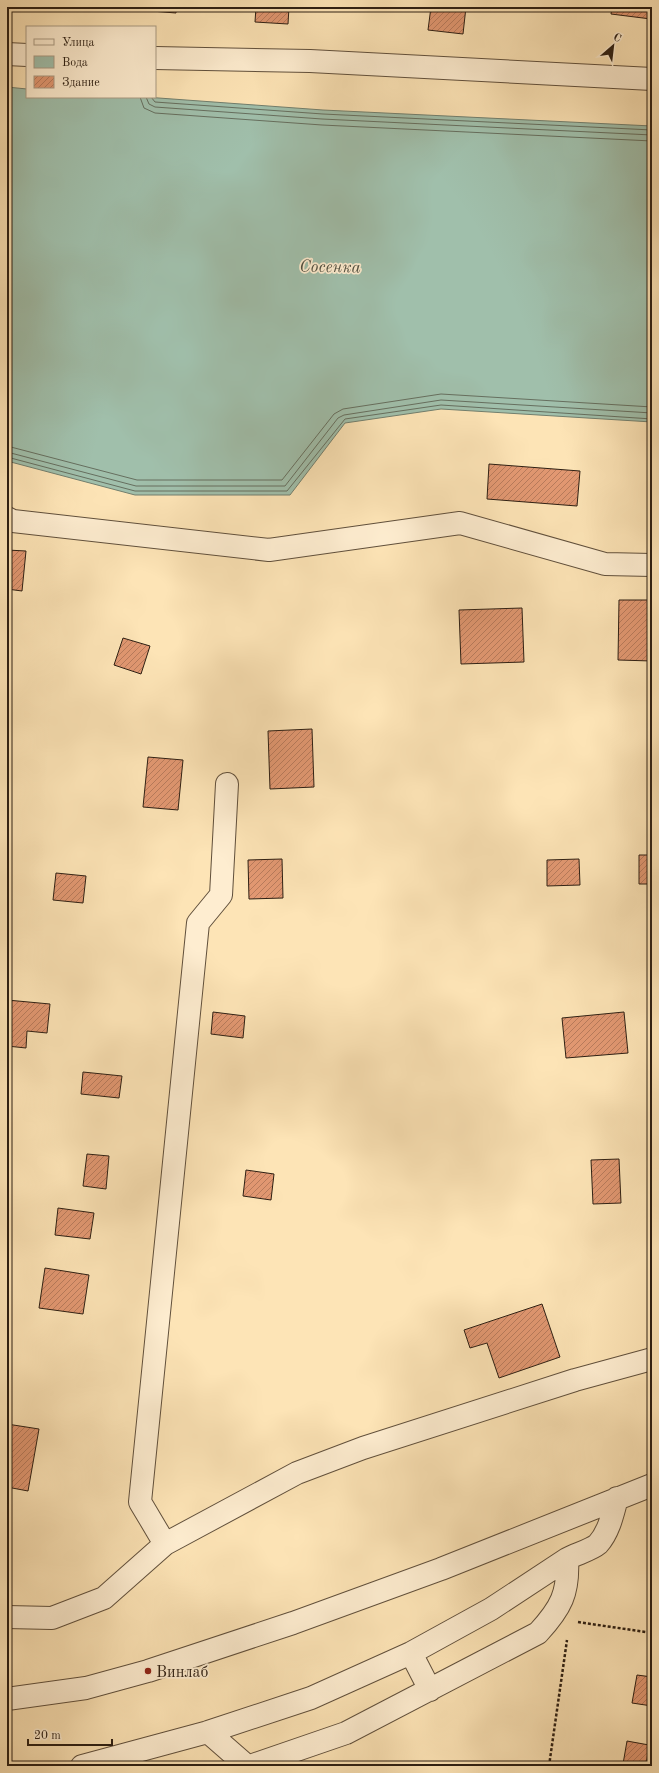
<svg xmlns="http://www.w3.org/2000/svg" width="659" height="1773" font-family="'Old Standard TT',serif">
<defs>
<pattern id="building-hatch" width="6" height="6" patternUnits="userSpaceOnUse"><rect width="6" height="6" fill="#e29872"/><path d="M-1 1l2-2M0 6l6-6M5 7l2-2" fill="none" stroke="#b87b5c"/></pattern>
</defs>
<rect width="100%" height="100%" fill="#fde4b6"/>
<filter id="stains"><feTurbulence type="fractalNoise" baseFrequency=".005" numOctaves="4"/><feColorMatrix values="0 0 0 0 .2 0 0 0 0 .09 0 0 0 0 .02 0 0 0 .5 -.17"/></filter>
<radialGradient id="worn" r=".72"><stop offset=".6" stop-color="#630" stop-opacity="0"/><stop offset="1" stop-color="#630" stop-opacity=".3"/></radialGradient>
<!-- water -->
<path fill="#a0bfab" stroke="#727f6e" d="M7,87L27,89V97H145L323,110L652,126V422L441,409L345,423L290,495H135L7,461Z"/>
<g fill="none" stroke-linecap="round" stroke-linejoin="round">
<!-- shore -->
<path stroke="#666f5f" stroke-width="1" d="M140,97L144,108L155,113L322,125L652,141
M146,97L149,104L155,107L322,119L652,135
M151,97L155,102L323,114L652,130
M7,446L137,480H282L334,414L343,409L441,394L652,407
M7,452L136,486H285L338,418L344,415L441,400L652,413
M7,457L135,491H287L345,419L441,405L652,419"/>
</g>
<!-- building -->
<path fill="url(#building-hatch)" stroke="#2d1f13" d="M102,7H176V13Z
M256,7H289L288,24L255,22Z
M431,7H466L463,34L428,30Z
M612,7H652L651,19L611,14Z
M489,464L580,471L577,506L487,499Z
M7,550L26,551L22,591L7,589Z
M619,600H652V661L618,660Z
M522,608L524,662L461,664L459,610Z
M123,638L150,646L141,674L114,665Z
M312,729L314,787L270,789L268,731Z
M148,757L183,760L178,810L143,807Z
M639,855H652V884H639Z
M282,859L283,898L249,899L248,860Z
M579,859L580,885L547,886V860Z
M56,873L86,876L83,903L53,900Z
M7,1000L50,1004L47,1033L27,1031L26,1048L7,1046Z
M213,1012L245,1016L243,1038L211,1034Z
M624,1012L628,1053L566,1058L562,1018Z
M83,1072L122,1076L119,1098L81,1094Z
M87,1154L109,1156L106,1189L83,1186Z
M619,1159L621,1203L593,1204L591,1160Z
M246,1170L274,1174L271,1200L243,1196Z
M58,1208L94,1213L90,1239L55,1235Z
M45,1268L89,1275L83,1314L39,1308Z
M542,1304L560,1357L499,1378L487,1343L470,1348L464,1330Z
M7,1424L39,1429L28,1491L7,1487Z
M637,1675L652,1677V1706L632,1703Z
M627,1741L649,1745L646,1766L623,1764Z"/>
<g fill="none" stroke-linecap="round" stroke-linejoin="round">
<!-- minor casing -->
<g stroke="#61503c" stroke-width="24">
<path id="minor" d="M7,54L27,55
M155,58L310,61L652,79
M7,518L13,521L269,550L460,523L605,564L652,565
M165,1544L140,1502L198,923L221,895L227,784
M7,1617L52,1618L104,1598L165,1544L297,1473L363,1448L575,1380L652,1359
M411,1653L430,1690
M7,1699L86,1688L148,1671L293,1623L441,1569L652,1485
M208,1732L247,1766
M82,1766L208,1732L311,1698L411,1653L491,1609L567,1559
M250,1766L346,1733L538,1633C561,1608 569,1593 567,1559C576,1554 591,1550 598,1544C609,1532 613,1513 617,1498"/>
</g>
<!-- path -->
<path stroke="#2d1f13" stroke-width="2.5" stroke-dasharray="3 2" stroke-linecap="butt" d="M578,1622L652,1633
M549,1766L567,1640"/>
<!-- minor -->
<use href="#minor" stroke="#feedd0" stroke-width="22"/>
</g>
<!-- markers -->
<circle fill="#8f2418" stroke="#feedd0" stroke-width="1.5" cx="148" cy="1671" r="4"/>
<g text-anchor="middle" stroke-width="3.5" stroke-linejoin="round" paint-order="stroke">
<!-- poi labels -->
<g font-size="16" fill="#2d1f13" stroke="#feedd0" text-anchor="start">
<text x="156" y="1677">Винлаб</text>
</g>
<!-- water labels -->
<g font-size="17" font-style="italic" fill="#504f41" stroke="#feedd0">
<text transform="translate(330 266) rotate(1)" y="6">Сосенка</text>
</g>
</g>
<!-- margin -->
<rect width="659" height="1773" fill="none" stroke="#fde4b6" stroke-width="24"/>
<rect x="8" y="8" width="643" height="1757" fill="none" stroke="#2d1f13" stroke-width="2"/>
<rect x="12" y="12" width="635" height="1749" fill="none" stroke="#2d1f13"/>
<!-- legend -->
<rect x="26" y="26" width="130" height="72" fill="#feedd0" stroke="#aa9b84"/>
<rect x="34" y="39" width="20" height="6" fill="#feedd0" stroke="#aa9b84"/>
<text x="62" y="46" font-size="12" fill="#2d1f13">Улица</text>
<rect x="34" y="56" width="20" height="12" fill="#a0bfab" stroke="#aa9b84"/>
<text x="62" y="66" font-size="12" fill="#2d1f13">Вода</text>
<rect x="34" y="76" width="20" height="12" fill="url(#building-hatch)" stroke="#aa9b84"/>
<text x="62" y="86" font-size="12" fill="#2d1f13">Здание</text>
<!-- north arrow -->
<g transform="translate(613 46) rotate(28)" stroke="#feedd0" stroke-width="3" paint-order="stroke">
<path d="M0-3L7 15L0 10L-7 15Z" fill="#2d1f13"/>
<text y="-6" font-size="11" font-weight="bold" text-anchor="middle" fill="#2d1f13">С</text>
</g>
<!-- scale -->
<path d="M28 1739v6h84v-6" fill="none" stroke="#2d1f13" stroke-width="2"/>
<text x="34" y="1739" font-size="12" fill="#2d1f13" stroke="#feedd0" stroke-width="3" paint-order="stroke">20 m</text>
<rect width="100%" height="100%" filter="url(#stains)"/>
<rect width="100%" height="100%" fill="url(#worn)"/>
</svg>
